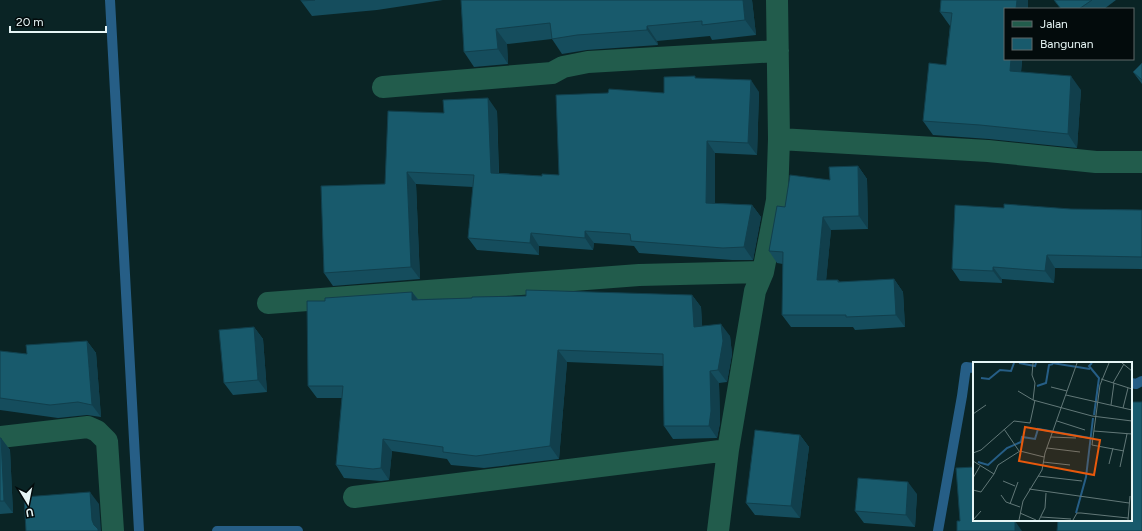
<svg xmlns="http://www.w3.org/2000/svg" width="1142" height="531" font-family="Figtree,sans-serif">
<rect width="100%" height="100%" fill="#0a2425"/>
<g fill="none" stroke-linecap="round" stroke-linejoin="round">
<!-- stream -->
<path stroke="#265e86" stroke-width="10" d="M110,0L139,531
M1131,383L1136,384L1142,381
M217,531H298
M938,531L962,396L966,367L974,368"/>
<!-- minor -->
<path stroke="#225c4c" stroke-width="22" d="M383,87L552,73L563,67L588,62L778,51
M779,139L988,151L1096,162H1142
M268,303L639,275L763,272
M0,437L88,427L97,431L107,441L113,531
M354,497L728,450
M718,531L728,450L755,291L763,272L777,200L779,139L777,0"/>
</g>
<!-- wall -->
<path fill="#154d5d" d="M301,0H443L377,10L312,16L301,1Z
M461,0H752L756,35L712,40L710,36L657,41L658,45L587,50L562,54L552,39L507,44L508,64L474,67L464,52Z
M941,0H1028L1021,72L1081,90L1077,148L989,139L933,135L923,121L946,65L950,26L940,12Z
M1054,0H1116L1104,9H1061Z
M1142,63V84L1133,72Z
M696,78L759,92L757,155L715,153V203L752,205L761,217L753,260H732L639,253L634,246L594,243L593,250L539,246V255L477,250L468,238L473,187L416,184L420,279L333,286L324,273L385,184L444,113L497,111L499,173L542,176L559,175L664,93Z
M858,166L867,179L868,229L831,230L826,280H838L840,282L894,279L903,292L905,327L855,330L853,327H791L782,315L783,264L777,263L769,251L785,207L830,180Z
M1004,208L1142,210V269L1055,268L1054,283L1002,279V283L960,281L952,269Z
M412,292L418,299L692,295L701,307L702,326L730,336L732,354L727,382L719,383L720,423L717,438L673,439L664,426L663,366L567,362L559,459L484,468L451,465L447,459L392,451L389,480L381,481L344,478L336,465L342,398H317L308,386L325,301Z
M254,327L263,339L267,392L233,395L224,383Z
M87,341L96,353L101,417L87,415L58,418L0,410V351L27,354Z
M800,435L809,447L800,518L755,515L746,503Z
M0,438H1L10,450L13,513L0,514Z
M917,494L915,527L864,523L855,511Z"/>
<!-- shaded-wall -->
<path fill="#113f4c" d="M743,0H752L756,35L745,20Z
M1017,0H1028V9H1016Z
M647,26L657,41L658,45L647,30Z
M496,29L507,44L508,64L498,49Z
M1011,59H1022L1020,85L1010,71Z
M1071,76L1081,90L1077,148L1068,134Z
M751,80L759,92L757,155L748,143Z
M488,98L497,111L499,185L491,173Z
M707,141L715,153V215L706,203Z
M858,166L867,179L868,229L859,216Z
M407,172L416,184L420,279L411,267Z
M752,205L761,217L753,260L744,247Z
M823,217L831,230L825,292L817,280Z
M585,231L594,243L593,250L585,238Z
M531,233L539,246V255L530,243Z
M1047,255L1055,268L1054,283L1045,271Z
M993,267L1002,279V283L993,271Z
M894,279L903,292L905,327L896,315Z
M412,292L421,304L412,300Z
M692,295L701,307L703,339L694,327Z
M721,324L730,336L732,354L727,382L718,370Z
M254,327L263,339L267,392L258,380Z
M87,341L96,353L101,417L92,405Z
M558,350L567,362L559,459L550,446Z
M710,371L719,383L720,423L717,438L709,426Z
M800,435L809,447L800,518L791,506Z
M1,438L10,450L13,513L4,501Z
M383,439L392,451L389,480L381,468Z
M908,482L917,494L915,527L906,515Z
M90,492L99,504L101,531H98L94,525L92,520Z
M1002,520H1011L1012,531L1002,521Z
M1015,521L1022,531H1015Z"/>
<!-- building -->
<path fill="#185a6c" stroke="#113f4c" d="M301,0H315L301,1Z
M461,0H743L745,20L702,25V21L647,26V30L577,35L552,39L550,23L496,29L498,49L464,52Z
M941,0H1017L1016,9H1005V59H1011L1010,71L1071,76L1068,134L980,125L923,121L929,63L946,65L952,13L940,12Z
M1054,0H1092L1079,9H1061Z
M1142,63V80L1133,72Z
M695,76V78L751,80L748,143L707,141L706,203L752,205L744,247L723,248L631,241L630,234L585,231V238L531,233L530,243L468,238L474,175L407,172L411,267L324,273L321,186L385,184L388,111L444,113L443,100L488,98L491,173L542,176V174L559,175L556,95L608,93L609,89L664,93V77Z
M858,166L859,216L823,217L817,280H838V282L894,279L896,315L846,317V315H782L783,252L769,251L777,206L785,207L790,175L830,180L829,167Z
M1004,204L1071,209L1142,210V257L1047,255L1045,271L993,267V271L952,269L955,205L1004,208Z
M526,290L692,295L694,327L721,324L723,341L718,370L710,371L711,411L709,426H664L663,354L558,350L550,446L476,456L443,452V447L383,439L381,468L373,469L336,465L343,386H308L307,301H325V298L412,292V300L472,298V297L526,296Z
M254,327L258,380L224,383L219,330Z
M87,341L92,405L78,402L50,405L0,398V351L27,354L26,345Z
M1131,402H1142V531H1057L1058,520H1131Z
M755,430L800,435L791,506L746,503Z
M0,438H1L4,501H0Z
M974,467V520H1002V521H1015V531H957V521H960L956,468Z
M858,478L908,482L906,515L855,511Z
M90,492L92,520L94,525L98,529V531H26L24,497Z"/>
<!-- overview -->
<g transform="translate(973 362)">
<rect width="159" height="159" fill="#0a2425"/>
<path fill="none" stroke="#265e86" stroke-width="2" d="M46,1L62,4L63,1M79,1L117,7M119,1L116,4L126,16L121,53M8,16L16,17L27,8L38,9L41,1M64,24L73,21L76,3L80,2M5,100L15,103L34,86L48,80L49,75L62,77L65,67L117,76M103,151L113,115L120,56"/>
<path fill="none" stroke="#627878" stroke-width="1" d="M60,1L59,13L62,21L60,38M136,1L127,23L119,83L151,89M149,1L159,9M128,17L159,27M140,21L151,2M78,25L94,29M45,29L60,38L119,54L159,59M93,33L159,48M138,43L141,21M150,46L155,26M0,52L13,43M84,59L112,68M31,67L46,89M121,69L159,72M78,75L103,76M74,86L107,90M0,91L8,88L41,59L57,61L62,38M0,99L21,112L25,103L47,89L71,95M70,100L97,103M136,102L140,86M147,105L154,72M65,114L109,119M0,116L7,104M30,119L42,124M56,127L156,141M0,128L8,130L21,112M28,133L33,140L47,145M37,142L45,120M47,151L63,158M68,155L98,157M0,158L8,149M46,158L50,139L69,108L72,91L104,1M66,158L72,146L73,131M100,158L104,151H108L155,156M155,158L157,134"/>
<path fill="#e8590c" fill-opacity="0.15" stroke="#e8590c" stroke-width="2" d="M52,65L127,78L121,113L46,99Z"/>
<rect width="159" height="159" fill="none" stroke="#e6f5f5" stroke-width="2"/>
</g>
<!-- legend -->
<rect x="1004" y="8" width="130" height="52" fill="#030b0c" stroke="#5e6969"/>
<rect x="1012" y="21" width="20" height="6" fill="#225c4c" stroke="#5e6969"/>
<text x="1040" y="28" font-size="12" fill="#e6f5f5">Jalan</text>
<rect x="1012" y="38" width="20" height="12" fill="#185a6c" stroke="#5e6969"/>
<text x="1040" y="48" font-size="12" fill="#e6f5f5">Bangunan</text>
<!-- north arrow -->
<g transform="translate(28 503) rotate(170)" stroke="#030b0c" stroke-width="3" paint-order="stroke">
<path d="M0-3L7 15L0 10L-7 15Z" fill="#e6f5f5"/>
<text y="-6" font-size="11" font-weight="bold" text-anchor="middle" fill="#e6f5f5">U</text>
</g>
<!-- scale -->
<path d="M10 26v6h96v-6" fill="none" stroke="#e6f5f5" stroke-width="2"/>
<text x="16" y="26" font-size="12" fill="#e6f5f5" stroke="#030b0c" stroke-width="3" paint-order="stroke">20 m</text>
</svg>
